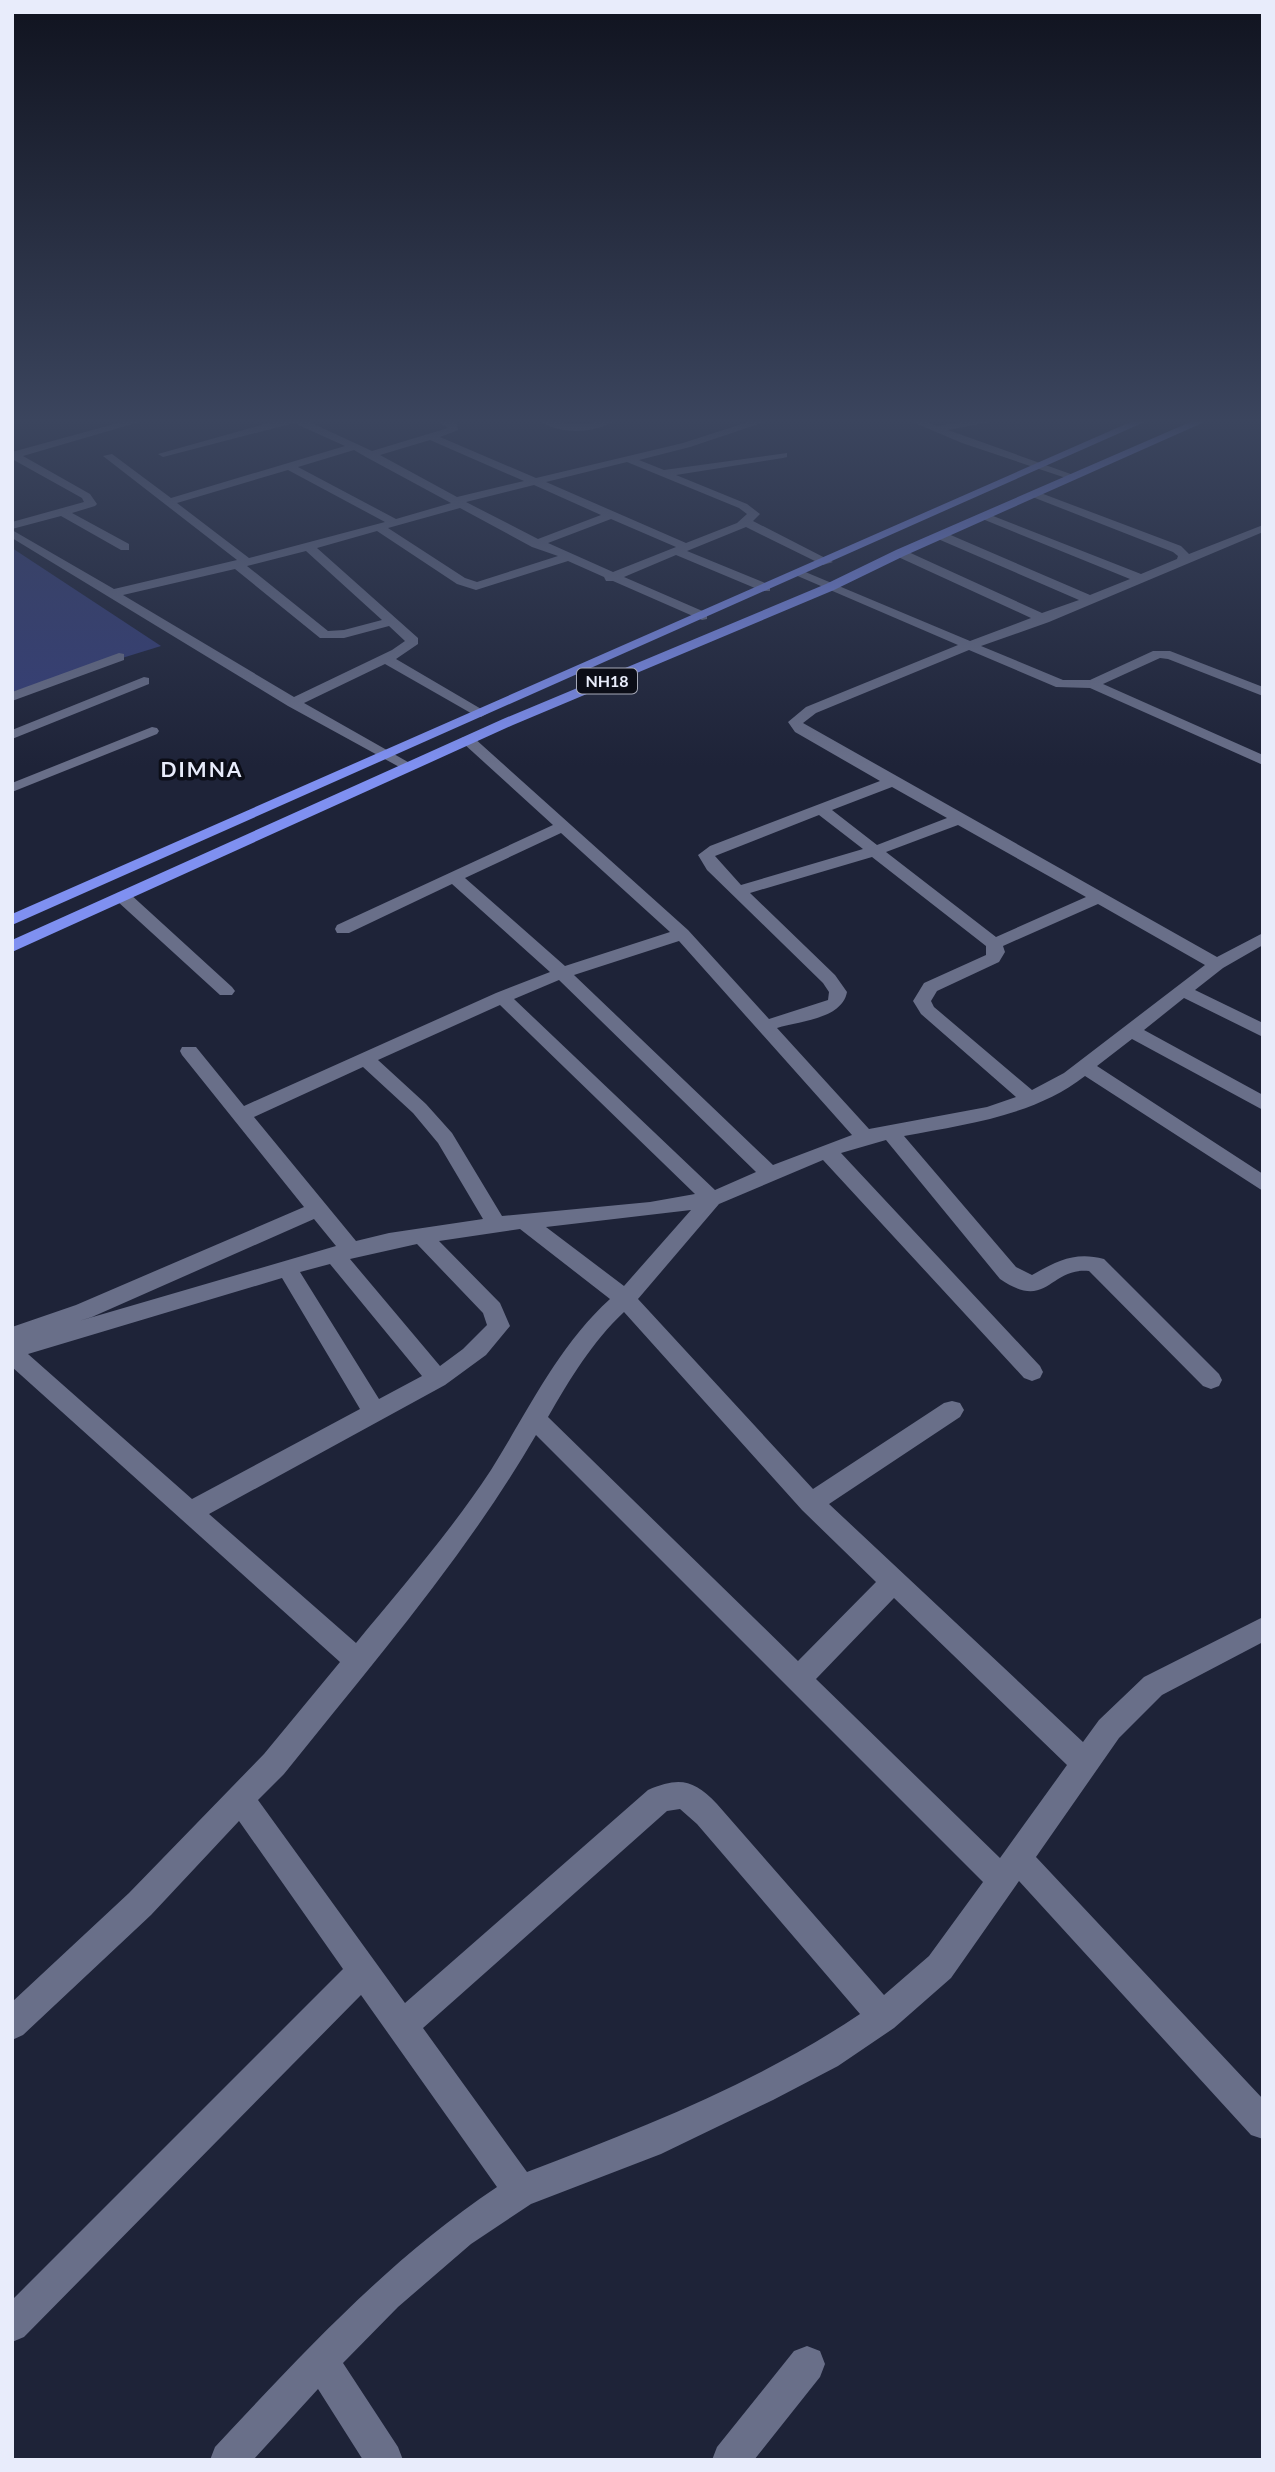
<svg xmlns="http://www.w3.org/2000/svg" width="1275" height="2472" font-family="Lato,sans-serif">
<rect width="100%" height="100%" fill="#1e2338"/>
<!-- green -->
<path fill="#353e78" d="M12,548L161,646L12,692Z"/>
<g fill="none" stroke-linecap="round" stroke-linejoin="round">
<!-- minor -->
<path fill="#696f89" fill-rule="evenodd" d="M129,420H146L23,456L90,494L97,504L95,506L72,513L129,544V550H121L61,516L12,529V522L84,502L82,498L12,459V452Z
M279,420H305L372,451L448,428L436,420H450L457,424L458,430L440,437L536,478L683,443L754,420H771L690,447L639,460L664,470L787,453V457L783,458L676,475L747,504L760,514L753,521L833,562L823,565L746,527L687,551L770,585V591H762L676,555L624,577L707,613V619L702,620L613,581H606L604,577L568,561L476,590L457,584L377,531L317,548L418,638V644L396,659L488,713L481,717L476,716L385,664L304,703L415,766L408,770L403,769L288,706L12,538V530L114,589L237,560L103,456L112,454L171,498L345,446L294,423L163,457L158,454ZM430,440L524,481L457,497L380,455ZM354,450L366,457L451,503L396,519L298,467ZM627,462L739,508L747,514L737,523L686,543L546,482ZM288,470L385,522L249,558L177,503ZM534,485L601,515L538,539L466,502ZM460,508L532,547L558,556L477,582L465,578L388,528ZM611,519L676,547L613,572L548,543ZM306,551L382,620L344,630L328,631L247,566ZM235,569L320,638H344L389,626L405,641L392,650L294,697L123,595Z
M539,420L578,424L616,420C595,434 559,435 539,420Z
M908,420H923L937,426L973,420H1000L948,430L1079,477L1069,479L962,443Z
M1030,492H1038L1181,546L1189,554L1263,525V532L1049,622L981,646L1063,680H1090L1153,651H1170L1263,687V696L1168,659L1160,658L1103,684L1263,755V765L1090,688L1056,687L969,650L816,713L803,723L1217,957L1263,933V945L1223,968L1195,990L1263,1023V1037L1184,998L1144,1030L1263,1095V1110L1132,1039L1097,1066L1263,1174V1191L1085,1076C1034,1116 966,1124 904,1136L1016,1267L1032,1275C1057,1261 1075,1251 1104,1259L1219,1374L1222,1380L1219,1386L1211,1389L1203,1386L1089,1271C1049,1267 1048,1312 1000,1279L886,1140L841,1153L1040,1366L1043,1372L1040,1378L1032,1381L1024,1378L823,1160L719,1204L638,1299L813,1489L944,1403L952,1401L960,1403L964,1410L960,1417L829,1504L1083,1742L1099,1720L1144,1677L1263,1617V1642L1162,1695L1119,1738L1036,1857L1263,2099V2139L1251,2135L1019,1881L951,1978L894,2028L838,2066L773,2100L661,2154L531,2204L471,2244L398,2307L343,2363L398,2447L403,2460H363L318,2389L253,2460H210L215,2447C303,2353 389,2259 497,2187L361,1995L24,2337L12,2342V2300L343,1969L239,1821L151,1915L23,2035L12,2040V2002L129,1893L264,1754L340,1662L12,1367V1327L76,1305L304,1207L182,1055L180,1051L182,1047H196L244,1106L496,993L550,972L452,884L349,933H337L335,929L337,925L553,825L463,743L461,740L463,737H473L688,930L769,1019L828,1000L829,992L823,983L707,870L698,855L710,846L880,781L795,732L788,722L806,707L958,645L793,574L799,570L803,571L970,641L1031,618L896,556V550H904L1042,613L1079,600L938,539V533H946L1090,595L1130,579L980,518V514H988L1141,574L1177,559L1178,556L1173,552L1030,496ZM892,787L947,818L877,845L832,810ZM819,815L863,849L741,885L715,856ZM958,825L1086,897L996,937L886,852ZM561,833L670,932L565,966L465,878ZM872,857L986,946V955L924,983L913,1001L921,1014L1016,1097L987,1107L869,1129L777,1028C800,1021 842,1019 847,992L835,975L750,893ZM1098,904L1205,965L1064,1073L1032,1090L934,1007L931,1001L937,991L999,962L1005,952L1003,946ZM679,941L852,1135L773,1165L574,975ZM559,980L756,1172L715,1190L514,999ZM500,1005L695,1194L650,1202L502,1216L452,1133L426,1104L378,1060ZM363,1067L413,1113L438,1143L483,1219L389,1233L356,1241L254,1117ZM691,1210L624,1286L546,1227ZM314,1219L336,1246L79,1321L92,1317ZM520,1229L610,1299C558,1346 528,1411 491,1470C451,1531 402,1587 356,1643L209,1514L445,1385L486,1355L510,1326L500,1303L439,1241ZM417,1244L483,1313L487,1325L463,1349L440,1366L350,1259ZM330,1264L422,1376L379,1399L300,1272ZM282,1278L360,1409L192,1499L28,1354ZM624,1312L802,1510L876,1582L798,1661L548,1417C570,1379 592,1342 624,1312ZM536,1435L983,1882L929,1956L884,1995L717,1804C693,1779 679,1777 648,1790L405,2003L258,1800L284,1774C372,1664 465,1557 536,1435ZM894,1598L1067,1765L1000,1858L816,1679ZM680,1809L697,1824L860,2014C757,2083 642,2128 527,2172L423,2028L667,1811Z
M119,653L124,654V660L12,701V692Z
M144,677L149,678V684L12,739V730Z
M152,727L157,728L159,731L157,734L12,792V783Z
M123,892L129,893L232,987L235,991L232,995H220L117,901L115,897L117,893Z
M807,2346L820,2351L825,2364L820,2377L754,2460H712L717,2447L794,2351Z"/>
<!-- highway -->
<path fill="#7f90f1" fill-rule="evenodd" d="M1135,420H1149L12,925V914Z
M1195,420H1209L904,556L834,590L513,725L12,952V940L503,719L826,584L896,550Z"/>
</g>
<!-- sky -->
<linearGradient id="sky" x2="0" y2="1"><stop stop-color="#10131f"/><stop offset="0.55" stop-color="#3b455e"/><stop offset="1" stop-color="#3b455e" stop-opacity="0"/></linearGradient>
<rect width="1275" height="766" fill="url(#sky)"/>
<g text-anchor="middle" stroke-width="7" stroke-linejoin="round" paint-order="stroke">
<!-- shield labels -->
<rect fill="#0b0d17" stroke="#a6a9b7" stroke-width="2" x="577" y="668.5" width="60" height="25" rx="5"/>
<g font-size="16" font-weight="bold" fill="#e8ecfb">
<text x="607" y="687">NH18</text>
</g>
<!-- far-district labels -->
<g font-size="21" font-weight="bold" letter-spacing="2" fill="#e8ecfb" stroke="#0b0d17">
<text x="202" y="777">DIMNA</text>
</g>
</g>
<!-- border -->
<rect width="1275" height="2472" fill="none" stroke="#e8ecfb" stroke-width="28"/>
</svg>
